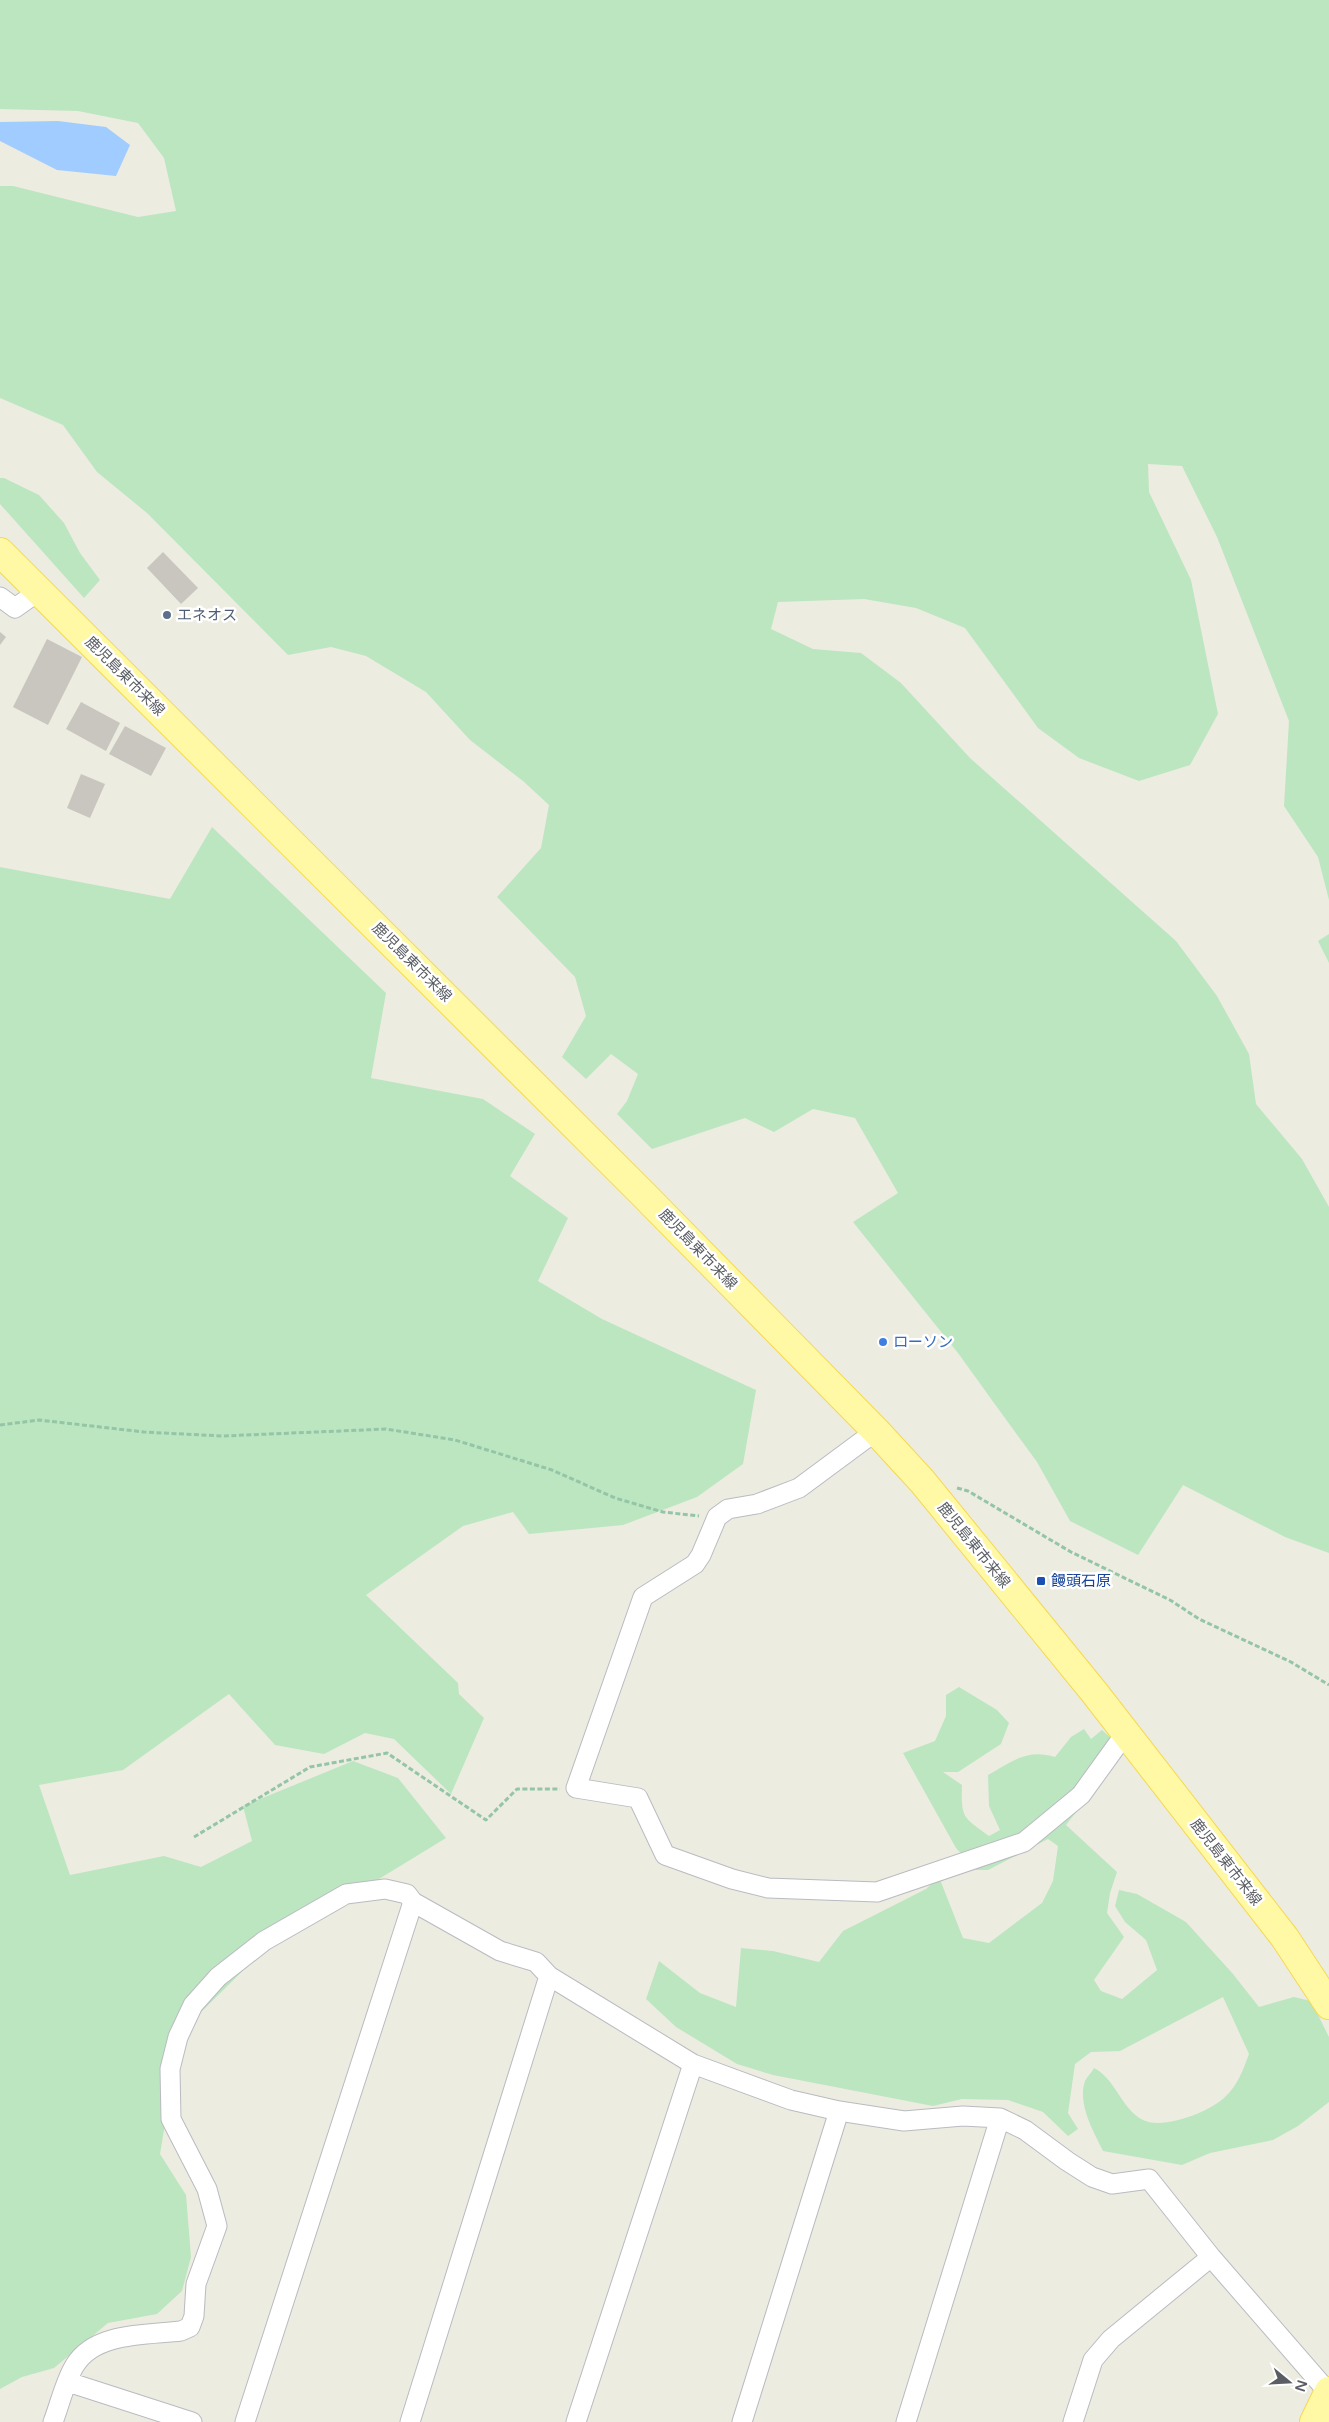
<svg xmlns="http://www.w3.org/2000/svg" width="1329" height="2422" font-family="'Varela Round','Noto Sans JP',sans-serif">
<rect width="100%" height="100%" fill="#edece1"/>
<!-- green -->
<path fill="#bce6c0" d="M0,0H1329V900L1318,857L1284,806L1289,721L1217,537L1182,466L1148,464L1149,492L1191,580L1218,714L1190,765L1139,781L1079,758L1038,728L965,628L916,608L864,599L778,602L771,629L813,649L861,653L901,683L970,758L1176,941L1217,996L1249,1054L1256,1104L1302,1159L1329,1207V1553L1285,1537L1183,1485L1138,1555L1070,1521L1037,1462L994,1403L958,1353L853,1222L898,1193L855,1118L813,1109L774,1132L745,1118L652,1149L617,1114L627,1101L638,1074L611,1054L586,1079L562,1057L586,1016L575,977L497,897L541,848L549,805L523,781L470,740L426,692L366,656L331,647L288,655L147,513L97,472L63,425L0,398V186H13L138,217L176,211L164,158L138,123L78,111L0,109Z
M0,478H4L39,495L64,523L80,553L100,580L84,598L0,504Z
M212,827L386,993L371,1078L483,1099L535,1134L510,1176L568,1218L538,1281L602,1319L756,1390L743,1464L697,1497L623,1525L529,1534L513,1512L463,1526L366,1595L458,1683L459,1694L484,1718L451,1794L394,1739L365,1733L324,1754L275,1745L229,1694L123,1770L39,1785L70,1875L164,1856L201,1867L252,1841L243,1806L353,1761L398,1778L446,1838L266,1948L197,2016L173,2075L160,2154L186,2195L191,2257L182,2291L157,2314L108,2323L54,2368L22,2377L0,2389V867L170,899Z
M1329,934V963L1318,941Z
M959,1687L997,1710L1009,1723L1001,1744L958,1772H943L962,1785C961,1819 963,1817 989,1836L1000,1830L989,1806L988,1775C1011,1762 1027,1748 1055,1757L1071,1737L1084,1729L1091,1739L1102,1730L1120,1746L1103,1778L1066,1825L1117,1872L1110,1893L1107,1913L1124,1937L1094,1980L1101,1991L1122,1999L1157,1970L1146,1940L1125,1922L1115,1906L1119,1890L1137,1894L1186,1922L1233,1974L1259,2007L1294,1997L1311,2001L1329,2037V2102L1298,2126L1273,2140L1210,2153L1182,2165L1103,2151C1094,2132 1077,2104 1085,2081C1087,2077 1092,2072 1094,2068C1116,2079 1121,2109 1143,2120C1163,2130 1210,2112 1225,2097C1238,2085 1243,2070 1249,2054L1223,1997L1120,2051L1091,2052L1075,2064L1068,2113L1078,2129L1068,2136L1043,2112L1008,2100L962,2099L933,2106L773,2075L737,2064L676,2027L646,1999L659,1961L700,1993L736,2007L741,1948L773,1951L819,1962L843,1931L926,1889L939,1877L963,1938L989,1943L1042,1903L1053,1881L1058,1846L1048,1839L988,1870H976L956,1848L903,1753L935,1741L946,1716V1695Z"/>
<!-- water -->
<path fill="#a0ccff" d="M58,121L106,127L130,145L116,176L57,170L0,141V122Z"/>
<!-- building -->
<path fill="#c8c6be" d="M163,552L198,588L181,604L147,568Z
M0,632L6,637L0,645Z
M47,639L82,657L48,725L13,707Z
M81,702L120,723L106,751L66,729Z
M125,726L166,748L151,776L109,754Z
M81,774L105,784L90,818L67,808Z"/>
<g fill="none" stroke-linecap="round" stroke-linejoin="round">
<!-- street casing -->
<g stroke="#b9bbc1" stroke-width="21">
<path id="street" d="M0,597L15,608L39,591
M876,1431L799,1488L757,1504L728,1509L717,1517L701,1555L695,1564L643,1597L576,1788L638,1798L665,1855L732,1879L768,1888L877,1892L1024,1842L1081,1795L1125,1734
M68,2382L192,2422
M53,2422C60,2404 65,2381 75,2365C95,2332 147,2335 181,2331L190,2327L194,2316L196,2284L217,2226L207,2189L171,2119L170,2069L178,2037L193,2005L218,1977L264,1941L346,1894L385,1889L407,1894L413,1902L500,1951L536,1962L549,1976L693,2064L791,2100L839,2111L904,2121L963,2116L1000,2118L1025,2130L1067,2161L1092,2177L1112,2184L1149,2179L1211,2257L1329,2393
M245,2422L413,1902
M410,2422L549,1976
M576,2422L693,2064
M742,2422L839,2111
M906,2422L1000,2118
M1073,2422L1093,2360L1111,2339L1211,2257"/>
</g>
<!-- primary casing -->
<g stroke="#f6d851" stroke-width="30">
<path id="primary" d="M0,552L643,1194L876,1431L922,1481L1094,1692L1285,1938L1329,2005
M1314,2422L1329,2391"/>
</g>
<!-- path -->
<path stroke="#94c5a7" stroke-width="3" stroke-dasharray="5 2.5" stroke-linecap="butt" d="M0,1425L39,1420L144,1432L223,1436L386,1429L455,1440L552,1470L615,1498L663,1512L699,1516
M957,1488L968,1491L1071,1552L1170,1600L1199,1619L1291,1662L1329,1685
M194,1837L310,1767L387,1753L486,1820L517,1789H560"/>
<!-- street -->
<use href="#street" stroke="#fff" stroke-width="19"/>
<!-- primary -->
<use href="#primary" stroke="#fff9a5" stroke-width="28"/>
</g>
<!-- markers -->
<circle fill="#5c6f8a" stroke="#fff" stroke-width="2" cx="167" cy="615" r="5"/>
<circle fill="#3f7fe0" stroke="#fff" stroke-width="2" cx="883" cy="1342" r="5"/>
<rect fill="#1a4fb4" stroke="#fff" stroke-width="2" x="1036" y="1576" width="10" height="10" rx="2.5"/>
<g text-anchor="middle" stroke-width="5" stroke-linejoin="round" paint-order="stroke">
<!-- service labels -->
<g font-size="15" fill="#4e5e75" stroke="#fff" text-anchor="start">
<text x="177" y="620">エネオス</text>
</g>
<!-- street labels -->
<g font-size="15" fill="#5a5d63" stroke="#fff">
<text transform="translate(125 676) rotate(45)" y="5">鹿児島東市来線</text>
<text transform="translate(412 962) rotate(45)" y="5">鹿児島東市来線</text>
<text transform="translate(698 1249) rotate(46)" y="5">鹿児島東市来線</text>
<text transform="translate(974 1545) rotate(51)" y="5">鹿児島東市来線</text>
<text transform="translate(1226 1862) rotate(52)" y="5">鹿児島東市来線</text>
</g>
<!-- shop labels -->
<g font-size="15" fill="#366cbe" stroke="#fff" text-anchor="start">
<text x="893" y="1347">ローソン</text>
</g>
<!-- transit labels -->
<g font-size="15" fill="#164399" stroke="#fff" text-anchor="start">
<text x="1051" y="1586">饅頭石原</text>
</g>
</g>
<!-- north arrow -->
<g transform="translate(1289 2382) rotate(108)" stroke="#ffffff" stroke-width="4" paint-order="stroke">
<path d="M0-4L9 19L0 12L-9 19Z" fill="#5a5d63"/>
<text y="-8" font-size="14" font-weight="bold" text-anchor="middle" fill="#5a5d63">N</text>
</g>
</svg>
